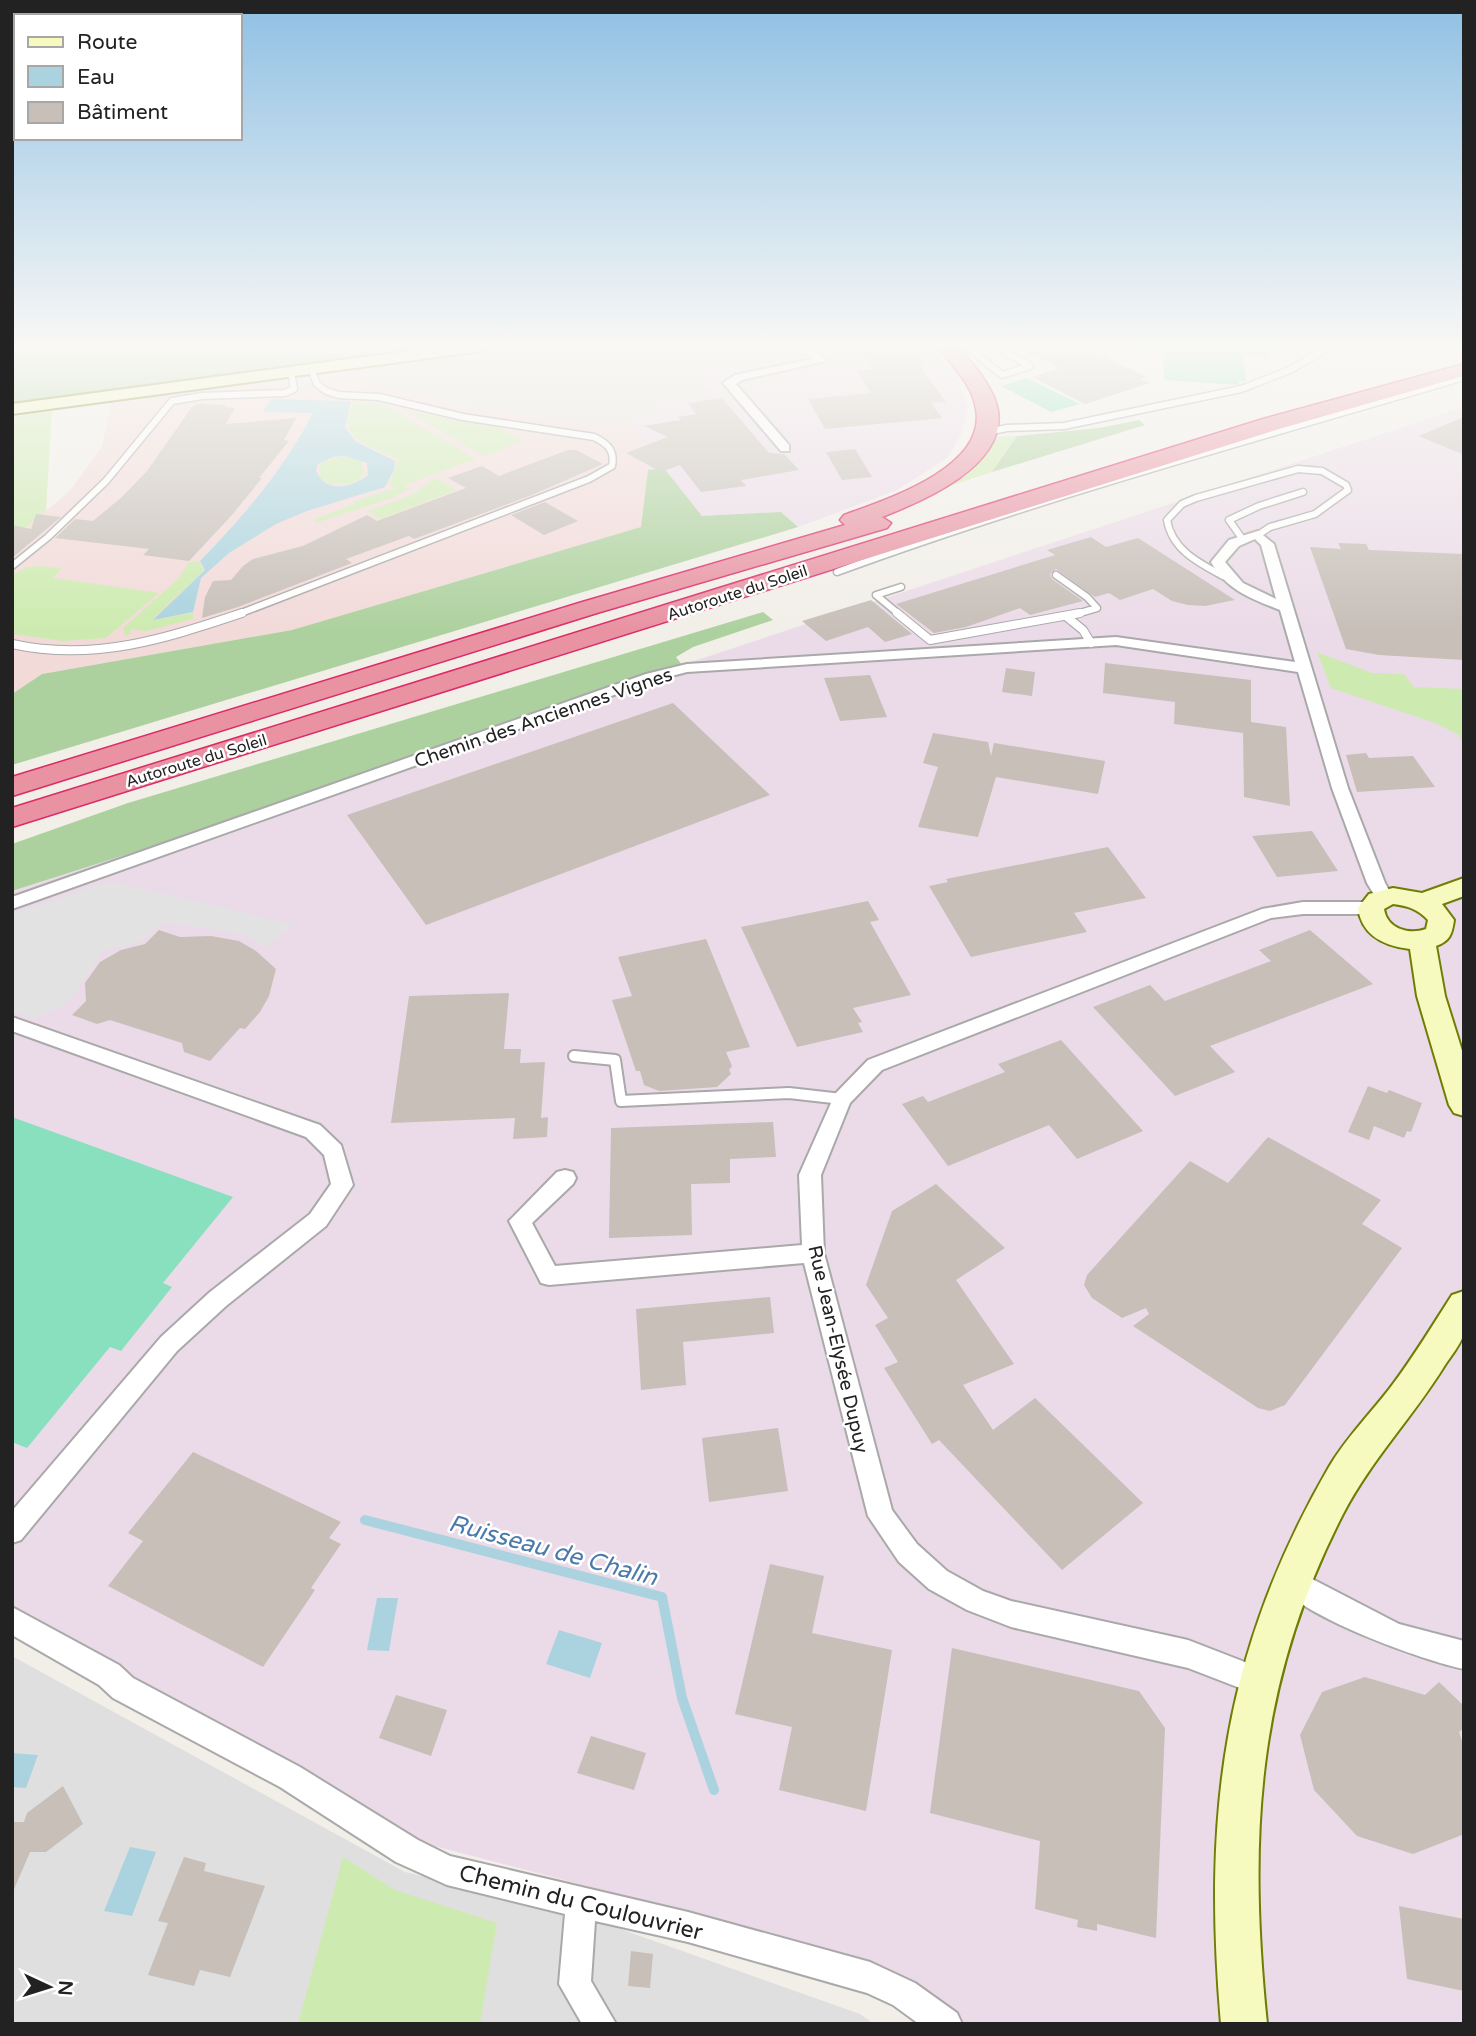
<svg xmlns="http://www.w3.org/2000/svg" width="1476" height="2036" font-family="'Varela Round',sans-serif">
<rect width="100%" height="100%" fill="#f2efe9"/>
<!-- residential -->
<path fill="#e0dfdf" d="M500,346H666L710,392L654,402L663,416L593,424L482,410L392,388L331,370Z
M12,1656L405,1872L564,1909L860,2014L874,2024H12Z"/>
<!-- commercial -->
<path fill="#f2dad9" d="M331,370L392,388L482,410L593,424L631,420L648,470L642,527L292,630L42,674L12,694V539L70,491L102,446L112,399Z"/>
<!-- industrial -->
<path fill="#ebdbe8" d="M666,346H930L957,377L968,409L961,435L947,458L897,490L798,527L781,512L702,516L664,468L648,470L631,420L662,416L654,402L710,392Z
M1464,407V2024H955L928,1993L866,1959L415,1841L59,1633L12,1611V891L219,825L682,665Z"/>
<!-- grass -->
<path fill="#cdebb0" d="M354,401L386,406L476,459L404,485L410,489L389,499L316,523L313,520L354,504L353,502L396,488L390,485L398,459C371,446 333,440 354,401Z
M52,411L46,511L12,539V417Z
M406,411L497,427L522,441L485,456Z
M1017,436L992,472L949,486L967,475L998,437Z
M341,457L361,461L365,474L354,483L329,484L320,477L319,466L326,461Z
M436,478L457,490L380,519L367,511C382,506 398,501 412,494C422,489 426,482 436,478Z
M189,562H199L204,570L152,620L193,613V619L146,631L132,629L129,631L131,634L125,636L123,628L179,578Z
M41,566L62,568L53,578L159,593L106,638L63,641L12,634V575L27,567Z
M1317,652L1372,673L1404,674L1414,687L1464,689V748L1459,735L1435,723L1331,688Z
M343,1857L395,1890L497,1923L480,2024H298Z"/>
<!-- forest -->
<path fill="#add19e" d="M12,346H450L12,404Z
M1139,420L1145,425L992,472L1017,436L1099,428Z
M664,468L702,516L781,512L798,527L12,765V694L42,674L292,630L641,527L648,470Z
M763,612L773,620L693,647L676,657L682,665L219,825L12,891V844L128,803Z"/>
<!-- pitch -->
<path fill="#88e0be" d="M1125,346H1268L1270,357L1243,356L1246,381H1239V385L1164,380L1163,351L1125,349Z
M1027,378L1080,404L1051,412L1001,386Z
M12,1117L233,1197L163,1283L172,1287L121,1351L110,1347L27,1448L12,1442Z"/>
<!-- parking -->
<path fill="#e2e2e2" d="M111,881L294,925L266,947L242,934L164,922L139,942L102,951L70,1001L34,1019L12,1010V914Z"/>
<!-- water -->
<path fill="#aad3df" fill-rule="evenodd" d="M271,399L351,401L345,427L356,442L395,461L394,470L385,487L307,511L276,524L229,553L201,578L193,612L153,620L205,570L200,561C244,516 284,469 313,413L263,412ZM344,456L367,463L368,475C351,488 325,494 316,470L318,464L333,457Z
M377,1598H398L389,1651L367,1650Z
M559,1630L602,1643L590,1678L546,1664Z
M12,1753L38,1755L26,1788L12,1787Z
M130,1847L156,1852L132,1916L104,1911Z"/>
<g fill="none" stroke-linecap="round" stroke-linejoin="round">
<!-- stream -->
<path stroke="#aad3df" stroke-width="10" d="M365,1520L662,1597L682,1698L714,1790"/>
</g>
<!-- building -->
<path fill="#c7bfb8" d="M859,346H911L925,365H919L946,402L931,403L942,418L825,429L808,399L871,393L856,371L874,369Z
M1015,346H1081L1147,377L1140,379L1150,383L1085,404L1032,377L1060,368Z
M722,398L769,453L784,454L799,470L741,480L746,486L701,492L680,465L661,472L626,453L668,437L644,426L681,420L678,417L696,414L688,403Z
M198,404L226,405L225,407L235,408L226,424L296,418L284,440L289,441L259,478H262L232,515L189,561L143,555L149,549L55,538L75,519L93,521L122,497L147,471L192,407Z
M1464,417V455L1419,436Z
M855,449L872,477L842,480L826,452Z
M568,450H576L603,464L532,495L414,539L409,536L346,559L352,563L238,607L202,618L205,597L213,581L231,580L243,566L253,559L303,546L367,515L377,521L466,488L448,478L482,466L499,476Z
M545,502L578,521L544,535L511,515Z
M36,514L61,517L12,558V525L31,529Z
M1091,537L1106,547L1138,538L1235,600L1205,606L1188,605L1172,601L1153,589L1120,600L1109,593L1095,597L1056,569L1050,574L1052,579L1083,601L1030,615L1020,608L966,627L934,633L896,604L1055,555L1047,550Z
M1338,543L1366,544L1369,550L1464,554V660L1379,655L1346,649L1310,547L1341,549Z
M871,600L912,634L885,642L868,627L826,641L802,621Z
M1105,663L1251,680V722L1286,727L1290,806L1244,797L1243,733L1174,724L1175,702L1103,693Z
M1006,668L1035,672L1032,696L1002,692Z
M870,675L887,717L840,721L824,678Z
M673,703L770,795L426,925L347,815Z
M933,733L988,742L991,756L994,743L1105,761L1098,794L996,777L978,837L918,827L938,767L923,763Z
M1366,753L1369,758L1413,756L1435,787L1357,792L1346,755Z
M1312,831L1338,871L1277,877L1252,836Z
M1108,847L1146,898L1074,913L1087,932L971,957L929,886L948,882L946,879Z
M868,901L879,920L870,922L911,995L853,1008L862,1022L858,1023L863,1032L797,1047L741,927Z
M159,930L180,937L211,936L239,941L256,951L276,969L269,996L260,1012L245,1029L240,1028L210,1061L184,1052L182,1043L110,1020L97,1024L72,1015L86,1001L85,983L100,962L121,950L145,944Z
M1310,930L1373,984L1210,1046L1235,1072L1175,1096L1093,1007L1150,985L1165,1001L1271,961L1259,950Z
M706,939L750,1047L726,1052L732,1066L729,1070L731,1074L717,1087L659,1091L644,1085L640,1071H636L612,1000L632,996L618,957Z
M509,993L504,1049H521L520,1063L545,1062L541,1118L548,1117L547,1137L513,1139L515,1118L391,1123L409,996Z
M1061,1040L1143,1131L1077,1159L1049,1125L948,1166L902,1104L923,1096L928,1102L1005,1072L998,1064Z
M1368,1086L1387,1093L1389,1090L1422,1103L1411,1132L1407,1131L1404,1138L1374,1126L1369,1140L1348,1132Z
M773,1122L776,1157L730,1159V1183L691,1184L692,1235L609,1238L611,1128Z
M1268,1137L1381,1200L1362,1224L1402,1248L1285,1405L1270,1411L1258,1408L1133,1326L1149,1314L1146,1308L1122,1318L1092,1298L1084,1285L1087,1275L1190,1161L1228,1183Z
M936,1184L1005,1248L956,1280L1014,1364L963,1385L993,1430L1035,1398L1143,1503L1062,1570L939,1440L932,1444L884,1368L898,1362L875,1325L888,1318L866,1285L892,1211Z
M770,1297L774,1333L683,1342L686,1385L641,1390L636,1309Z
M778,1428L788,1491L709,1502L702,1438Z
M193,1452L341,1522L329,1538L341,1544L311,1588L315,1590L263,1667L108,1586L143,1541L128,1533Z
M770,1564L824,1576L812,1633L892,1650L866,1811L779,1790L792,1727L735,1714Z
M952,1648L1139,1691L1165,1728L1156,1938L1097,1924V1931L1077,1927L1078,1920L1035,1909L1040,1841L930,1813Z
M1365,1677L1425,1695L1439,1682L1464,1706V1728L1459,1732L1464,1747L1462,1835L1413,1854L1357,1836L1314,1790L1300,1735L1322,1692Z
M396,1695L447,1710L431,1756L379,1738Z
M591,1736L646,1753L634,1790L577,1773Z
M63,1786L83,1824L46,1852H30L12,1894V1822H24L27,1813Z
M184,1857L206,1863L204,1871L265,1886L230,1977L200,1970L194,1986L148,1975L168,1923L158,1921Z
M1399,1906L1464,1919V1991L1407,1979Z
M631,1951L653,1954L650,1988L628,1986Z"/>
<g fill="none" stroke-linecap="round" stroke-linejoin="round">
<!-- lane-far2 casing -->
<g stroke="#a9a9a9" stroke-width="9">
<path id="lane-far2" d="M966,346L1002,375L1030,366L995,346
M987,432L1007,428L1064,426L1241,389L1290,370L1331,346
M1241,537L1229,520L1259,506L1303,492
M12,566L48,537L106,481L172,401L202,396L285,393L294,389L291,372
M837,572C1042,497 1254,439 1464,377
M1056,575L1087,597L1097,608L1073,615
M1223,576C1199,563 1172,550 1167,520L1182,504L1196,498L1298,469L1322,471L1346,485L1348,490L1315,514L1270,527L1258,535
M236,615L589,479L612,466C615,450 608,444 594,437L463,417L379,397L339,395L326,391L317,384L311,369
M900,615L876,595L901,587"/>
</g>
<!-- lane-far1 casing -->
<g stroke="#a9a9a9" stroke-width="10">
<path id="lane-far1" d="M897,613L930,640L1080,613
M1067,617L1083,630L1091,643
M12,644C94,662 164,639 242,613"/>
</g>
<!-- lane casing -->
<g stroke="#a9a9a9" stroke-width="14">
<path id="lane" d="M574,1056L615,1060L621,1101L789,1093L842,1099"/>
</g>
<!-- street casing -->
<g stroke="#a9a9a9" stroke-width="4">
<path id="street" d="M799,346H811L826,361L742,380L736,384L789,445V451H781L723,383L735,375L813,359Z
M1258,531L1274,544L1348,788L1385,883L1393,897L1390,901H1378L1367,883L1332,788L1298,672L1116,645L687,672L656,680L12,909V897L646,674L687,664L1116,637L1295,662L1280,610C1252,599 1226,590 1211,562L1229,540ZM1255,539L1261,545L1276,599L1243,583L1225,562L1239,546Z
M1303,902H1371L1380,908L1371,914H1303L1271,918L882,1070L850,1103L821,1175L824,1253L892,1510L917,1544L947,1571L983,1591L1011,1601L1188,1640L1268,1671L1272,1681L1268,1691L1258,1695L1188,1668L1011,1627L967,1610L929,1589L899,1562L868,1516L804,1263L549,1285L541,1283L509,1221L557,1172L565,1170L573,1172L576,1178L573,1184L532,1223L555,1266L802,1245L799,1175L835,1094L868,1060L1262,909Z
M12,1017L320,1125L341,1145L353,1185L326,1226L226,1306L177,1351L21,1540L12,1543V1511L161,1337L210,1292L310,1214L331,1184L324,1155L306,1137L12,1031Z
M1291,1568L1399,1624L1464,1641V1669C1427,1662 1292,1614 1278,1581L1282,1572Z
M12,1607L119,1665L133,1678L300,1767L418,1840L450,1856L688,1912L870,1962L915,1983L957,2013L962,2024H919L893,2005L867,1993L688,1942L595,1921L591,1981L616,2024H582L559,1984L565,1914L447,1885L396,1862L280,1787L113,1698L99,1685L12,1635Z"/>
</g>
<!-- secondary casing -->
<g stroke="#707d05" stroke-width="4">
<path id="secondary" d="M446,346H490L482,351L12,414V404Z
M1464,878V896L1442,904L1454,920C1452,934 1450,941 1436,946L1445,996L1464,1057V1116L1454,1113L1449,1105L1417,996L1410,949C1384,946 1362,936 1358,908L1369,894L1393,888L1422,893ZM1393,904C1408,906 1418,909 1428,920L1426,929C1409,935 1387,929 1384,909Z
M1464,1291C1464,1304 1467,1321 1464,1333C1461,1344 1451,1356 1445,1365C1413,1417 1371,1460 1343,1514C1256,1684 1248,1837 1267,2024H1221C1203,1815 1222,1652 1329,1467C1346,1438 1370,1414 1390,1388C1413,1358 1432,1326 1452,1295Z"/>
</g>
<!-- highway casing -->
<g stroke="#dc2a67" stroke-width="3">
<path id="highway" d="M937,346H958C973,365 993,385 998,410C1007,466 923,501 882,517L891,523L887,528L597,613L12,796V777L579,603L845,525L840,520L844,515C885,500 987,468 976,409C972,383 952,367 937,346Z
M1464,364V376L1279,429L12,827V808L1263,419Z"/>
</g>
<!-- lane-far2 -->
<use href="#lane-far2" stroke="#fff" stroke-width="6"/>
<!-- lane-far1 -->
<use href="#lane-far1" stroke="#fff" stroke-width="8"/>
<!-- lane -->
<use href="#lane" stroke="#fff" stroke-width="10"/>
<!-- street -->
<use href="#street" fill="#fff" fill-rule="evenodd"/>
<!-- secondary -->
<use href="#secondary" fill="#f7fabf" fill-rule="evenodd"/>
<!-- highway -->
<use href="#highway" fill="#e892a2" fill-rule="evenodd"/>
</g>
<!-- sky -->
<linearGradient id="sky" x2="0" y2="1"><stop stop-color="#8fc0e4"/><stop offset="0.55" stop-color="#f9f8f5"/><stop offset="1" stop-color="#f9f8f5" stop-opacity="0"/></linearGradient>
<rect width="1476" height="631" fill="url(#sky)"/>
<g text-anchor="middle" stroke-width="5" stroke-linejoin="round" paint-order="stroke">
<!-- far-street labels -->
<g font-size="16" fill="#222" stroke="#fff">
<text transform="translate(737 592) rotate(-18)" y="6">Autoroute du Soleil</text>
<text transform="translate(196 760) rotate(-17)" y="6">Autoroute du Soleil</text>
</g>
<!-- street labels -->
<g font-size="19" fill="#222" stroke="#fff">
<text transform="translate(543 717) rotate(-19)" y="7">Chemin des Anciennes Vignes</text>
<text transform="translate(839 1349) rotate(77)" y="7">Rue Jean-Elysée Dupuy</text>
</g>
<!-- near-street labels -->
<g font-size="23" fill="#222" stroke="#fff">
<text transform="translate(581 1902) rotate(14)" y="8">Chemin du Coulouvrier</text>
</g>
<!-- near-water labels -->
<g font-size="24" font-style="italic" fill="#4a7aab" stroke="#fff">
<text transform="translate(553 1550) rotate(15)" y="8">Ruisseau de Chalin</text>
</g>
</g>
<!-- border -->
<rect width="1476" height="2036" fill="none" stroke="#222222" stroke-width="28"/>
<!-- legend -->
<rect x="14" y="14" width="228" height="126" fill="#ffffff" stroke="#a7a7a7" stroke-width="2"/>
<rect x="28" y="37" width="35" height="10" fill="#f7fabf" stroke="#a7a7a7" stroke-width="2"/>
<text x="77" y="49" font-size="21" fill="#222222">Route</text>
<rect x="28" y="66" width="35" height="21" fill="#aad3df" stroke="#a7a7a7" stroke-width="2"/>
<text x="77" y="84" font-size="21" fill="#222222">Eau</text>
<rect x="28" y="102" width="35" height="21" fill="#c7bfb8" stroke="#a7a7a7" stroke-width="2"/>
<text x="77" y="119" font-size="21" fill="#222222">Bâtiment</text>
<!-- north arrow -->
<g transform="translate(49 1987) rotate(94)" stroke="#ffffff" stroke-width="5" paint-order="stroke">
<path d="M0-5L12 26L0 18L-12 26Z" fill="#222222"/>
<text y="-10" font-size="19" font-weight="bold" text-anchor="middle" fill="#222222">N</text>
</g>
</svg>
